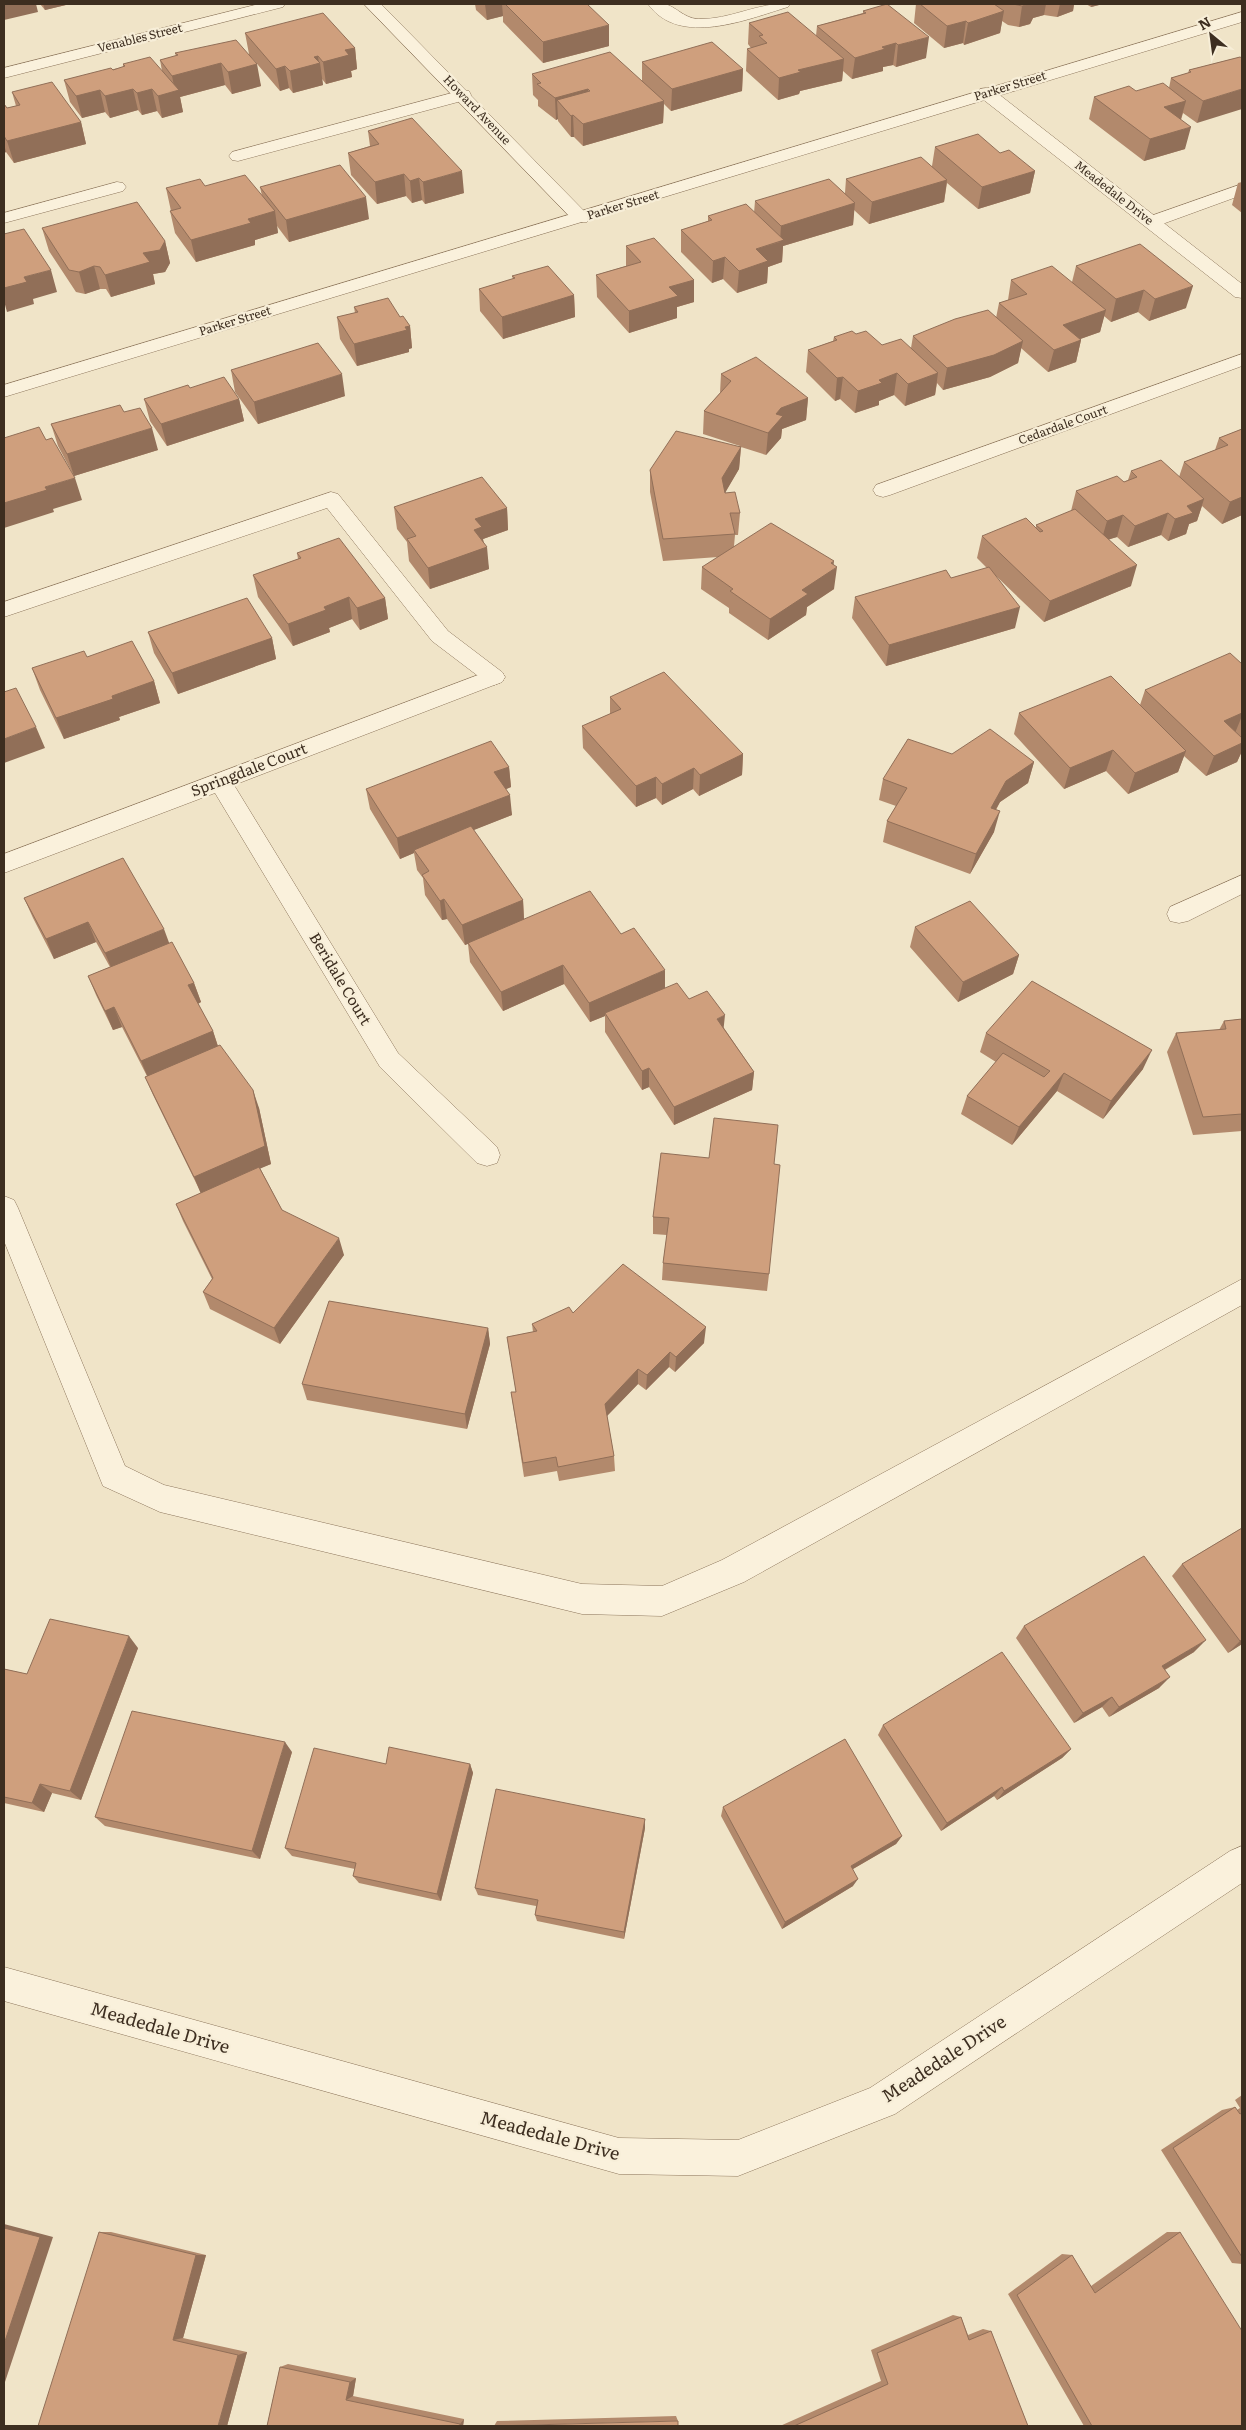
<svg xmlns="http://www.w3.org/2000/svg" width="1246" height="2430" font-family="Literata,serif">
<rect width="100%" height="100%" fill="#f0e4c8"/>
<g fill="none" stroke-linecap="round" stroke-linejoin="round">
<!-- service casing -->
<g stroke="#8d765c" stroke-width="1">
<path id="service" d="M648,4C653,4 659,3 664,4C676,6 683,18 698,19C731,20 757,2 790,4L788,7C748,19 679,48 648,4Z
M463,90L469,91L471,95L469,99L238,161L232,160L229,156L232,152Z
M117,182L123,183L126,187L123,191L4,223V213Z
M1242,184V195L1157,226H1145L1142,222L1145,218Z
M331,492L338,494L448,631L502,672L505,677L502,682L494,685L486,682L432,641L327,508L4,617V602Z
M4,1196L14,1200L18,1208L125,1466L164,1485L582,1584L662,1586L722,1560L1242,1279V1305L744,1582L662,1616L582,1614L160,1512L103,1486L4,1241Z"/>
</g>
<!-- minor casing -->
<g stroke="#8d765c" stroke-width="1">
<path id="minor" d="M259,4H285L283,7L4,78V68Z
M364,4H381L587,214L590,218L587,222H575Z
M986,88L992,89L1242,284V298L1235,297L980,97L978,93L980,89Z
M1242,354V366L890,495L883,497L876,495L873,490L876,485Z
M494,669L502,672L505,677L502,682L234,785L398,1053L497,1147L500,1155L497,1163L487,1166L477,1163L380,1067L215,793L4,873V854Z
M1242,875V894L1188,921L1179,923L1170,921L1167,914L1170,907Z
M1242,1846V1883L895,2114L738,2176L619,2174L4,2001V1967L619,2138L738,2140L870,2088L1230,1851Z"/>
</g>
<!-- tertiary casing -->
<g stroke="#8d765c" stroke-width="1">
<path id="tertiary" d="M1242,12V22L4,397V385Z"/>
</g>
<!-- service -->
<use href="#service" fill="#faf1dc" fill-rule="evenodd"/>
<!-- minor -->
<use href="#minor" fill="#faf1dc" fill-rule="evenodd"/>
<!-- tertiary -->
<use href="#tertiary" fill="#faf1dc" fill-rule="evenodd"/>
</g>
<!-- wall -->
<path fill="#b2896c" d="M40,4H70L45,10Z
M475,4H587L609,46L543,63L503,22V16L487,20L476,10Z
M916,4H1074L1073,11L1057,17L1044,15L1033,18L1030,24L1019,27L1008,25L1002,21L1000,33L964,45L963,43L944,48L914,23Z
M1086,4H1103L1091,7Z
M863,11L926,58L896,67L893,65L883,67V71L852,79L843,71L842,81L800,91L799,94L778,100L746,71L747,49L751,48L748,44L749,23L816,36L817,26L863,13Z
M245,33L355,48L357,69L351,71L352,77L326,84L322,79L323,85L293,93L289,88L280,91L252,58L261,86L232,94L225,85L180,97L183,112L162,118L157,111L142,115L138,110L110,118L105,112L82,118L70,102L64,80L123,67V64L162,71L160,60L176,56L175,53L249,54Z
M1240,57L1197,123L1183,113L1181,120L1185,149L1144,161L1089,119L1094,97L1169,88L1171,78L1188,73L1189,70Z
M642,62L743,69L742,91L671,111L664,104L663,123L583,146L574,137H571L558,121V119L556,120L538,106V100L533,95L532,74L642,81Z
M12,92L81,122L86,144L14,163L6,152L4,153V104L7,108L16,106Z
M368,131L464,193L425,204L422,200L412,203L406,196L377,204L351,175L348,153L370,146Z
M935,147L1000,153L1035,171L1030,193L978,209L947,183L944,202L869,224L854,210L853,225L783,246L782,262L768,267L767,283L737,293L723,279L712,283L681,252V230L708,221V216L754,213L755,201L845,193L846,179L932,166Z
M1242,182V213L1232,205L1238,183Z
M205,186L262,196L260,187L369,219L289,242L277,226L278,233L255,240V245L196,262L175,233L170,211H171L166,188Z
M42,228L165,241L170,263L165,272L153,274L155,284L111,297L106,289H100L85,294L76,292L49,251Z
M1140,244L1186,308L1149,321L1138,312L1111,322L1104,316L1100,332L1080,339L1081,340L1076,362L1048,372L1021,348L1018,363L990,377L943,390L937,383L935,395L905,406L894,395L879,401V405L855,413L840,399L835,401L806,372L808,350L833,341L834,337L856,334L882,345L911,348L913,336L996,318L999,303L1008,300L1011,280L1072,282L1076,266Z
M626,246L694,280V302L677,307V318L629,333L597,297L596,275L626,266Z
M512,276L574,295L575,317L503,339L480,311L479,289L513,279Z
M354,307L400,317L410,326L412,348L409,349V352L357,366L340,339L337,317L355,313Z
M231,370L345,396L258,424L235,392Z
M721,374L808,398L806,420L782,429L781,438L766,455L741,447L739,469L725,492L740,513L738,535H735L734,546L833,565L834,589L807,607L806,615L768,640L729,613V608L701,589L702,567L718,557L663,561L650,492V470L740,446L703,434L704,411L720,393Z
M190,388L239,399L244,421L167,446L150,421L144,399Z
M124,412L158,450L74,476L58,446L51,424Z
M1242,429V515L1222,524L1202,506L1197,521L1189,524L1186,534L1168,541L1161,535L1128,547L1117,537L1109,539L1131,586L1044,622L996,576L1015,628L886,666L852,618L855,597L951,578L987,568L977,558L982,536L1036,528V525L1071,511L1076,491L1124,482L1128,480L1131,471L1179,477L1184,462L1215,450L1219,438Z
M394,507L507,508L508,530L483,539L489,569L430,589L409,561L407,542L397,529Z
M297,553L385,598L388,619L360,630L352,619L329,628L330,632L293,646L258,597L253,575L298,559Z
M148,632L272,638L276,659L178,694L154,653Z
M87,657L154,681L160,703L119,717L120,720L64,739L40,690L32,668Z
M1242,664V751L1237,762L1206,776L1184,756L1178,772L1128,794L1106,771L1064,789L1014,734L1019,713L1140,705L1145,690Z
M610,697L743,754L742,775L699,796L693,789L662,805L656,798L636,807L583,748L582,726L610,714Z
M952,754L1034,762L1028,783L1000,802L996,810L994,832L970,874L883,842L887,821L896,806L879,800L883,779Z
M509,767L511,787L506,789L512,815L473,830L523,900L524,919L621,934L665,988L689,999L724,1028L754,1072L752,1090L674,1125L649,1087L642,1090L605,1032V1016L590,1022L564,984L503,1011L470,962L468,944L465,945L447,919L442,920L425,895L423,878L417,870L414,853L400,859L370,809L366,789Z
M24,898L169,943L194,983L201,1002L198,1004L213,1031L218,1046L259,1108L271,1164L260,1168L282,1210L344,1255L280,1344L210,1309L203,1292L212,1279L183,1221L176,1204L201,1193L153,1095L145,1077L147,1076L122,1027L113,1030L96,995L88,976L110,967L96,942L54,959L33,918Z
M915,927L1019,955L1013,974L958,1002L910,947Z
M1242,1019V1131L1193,1135L1167,1052L1176,1033L1219,1030L1224,1021Z
M986,1033L1143,1069L1103,1119L1057,1091L1012,1145L961,1114L967,1096L996,1062L980,1052Z
M709,1158L774,1164L769,1274L767,1291L662,1280L663,1263L667,1235L653,1234V1217Z
M573,1313L704,1343L675,1372L669,1367L646,1390L638,1384L607,1416L614,1456L615,1471L559,1481L557,1471L524,1477L511,1392H516L507,1337L533,1332L532,1324Z
M488,1328L490,1344L467,1429L307,1400L302,1384Z
M1242,1528V1644L1228,1653L1172,1576L1182,1564Z
M1024,1626L1194,1652L1165,1670L1159,1688L1109,1717L1102,1707L1074,1723L1016,1638Z
M138,1648L81,1800L52,1793L44,1812L4,1803V1669L27,1674Z
M883,1725L1071,1749L1062,1758L997,1800L994,1796L941,1831L878,1735Z
M292,1752L260,1859L105,1826L95,1817Z
M386,1764H470L473,1773L441,1901L359,1883L353,1876L355,1869L292,1856L285,1848Z
M723,1807L902,1836L896,1844L853,1869V1886L782,1929L721,1816Z
M645,1819V1828L624,1939L537,1921L535,1915L536,1906L478,1895L475,1888Z
M1242,2095V2264L1232,2263L1161,2150L1222,2110L1235,2107L1237,2110L1240,2108L1235,2100Z
M99,2232H111L206,2255L183,2338L247,2352L227,2426Z
M1167,2232H1180L1242,2426H1084L1008,2294L1062,2254L1072,2255L1091,2286Z
M953,2315L961,2317L968,2335L983,2329L991,2331L1028,2426H780L881,2381L871,2350Z
M288,2364L356,2378L353,2396L464,2419L463,2426H267L280,2367Z
M676,2416L678,2421L494,2426L497,2421Z"/>
<!-- shaded-wall -->
<path fill="#916f58" d="M4,4H36L38,12L4,20Z
M43,4H70L45,10Z
M485,4H502L503,16L487,20Z
M1030,4H1046L1044,15L1033,18L1030,24L1019,27L1022,6Z
M1060,4H1074L1073,11L1057,17Z
M1092,4H1103L1091,7Z
M1004,11L1000,33L964,45L968,23Z
M966,21L963,43L944,48L947,26Z
M609,25V46L543,63V42Z
M929,37L926,58L896,67L898,45Z
M896,43L893,65L883,67V71L852,79L855,58L882,47Z
M355,48L357,69L351,71L352,77L326,84L323,62L345,50Z
M318,56L319,64L320,63L323,85L293,93L290,71L314,57Z
M844,59L842,81L800,91L799,94L778,100L779,78L798,70Z
M221,63L225,85L180,97L183,112L162,118L158,96L175,91L172,76Z
M257,64L261,86L232,94L228,72Z
M285,66L289,88L280,91L276,69Z
M743,69L742,91L671,111L672,89Z
M133,89L138,110L110,118L105,96Z
M152,89L157,111L142,115L137,93Z
M588,89V111L573,115L574,137H571V116L557,100L558,119L556,120L555,98Z
M1242,89V109L1197,123L1203,101Z
M100,90L105,112L82,118L76,96Z
M664,101L663,123L583,146V124Z
M1186,101L1180,122L1164,107Z
M81,122L86,144L14,163L7,141Z
M1191,127L1185,149L1144,161L1150,139Z
M4,144L6,152L4,153Z
M462,171L464,193L425,204L423,182Z
M1035,171L1030,193L978,209L982,187Z
M404,174L406,196L377,204L375,182Z
M419,178L422,200L412,203L410,181Z
M947,180L944,202L869,224L872,202Z
M366,197L369,219L289,242L286,220Z
M855,203L853,225L783,246L782,262L768,267L767,283L737,293L739,271L756,249L780,242L781,226Z
M275,211L278,233L255,240V245L196,262L191,240L248,219Z
M165,241L170,263L165,272L153,274L155,284L111,297L105,275Z
M725,257L723,279L712,283L713,261Z
M94,266L100,289L85,294L79,272Z
M51,270L57,292L33,299L34,304L7,312L4,301V288L24,277Z
M694,280V302L677,307V318L629,333V311L669,287Z
M1193,286L1186,308L1149,321L1155,299Z
M1144,290L1138,312L1111,322L1116,299Z
M574,295L575,317L503,339L502,317Z
M1106,310L1100,332L1058,347L1063,325Z
M410,326L412,348L409,349V352L357,366L354,344Z
M1081,340L1076,362L1048,372L1054,350Z
M1023,341L1018,363L990,377L943,390L947,368Z
M897,373L894,395L879,401V405L855,413L858,391L879,380Z
M938,373L935,395L905,406L908,384Z
M342,374L345,396L258,424L254,402Z
M843,377L840,399L835,401L837,378Z
M808,398L806,420L782,429L781,438L766,455L768,433L776,414L781,408Z
M239,399L244,421L167,446L161,424Z
M152,428L158,450L74,476L67,454Z
M741,447L739,469L721,500L722,478Z
M75,478L82,500L53,509L54,512L4,528V503L45,487Z
M1242,497V515L1222,524L1230,502Z
M1204,499L1197,521L1189,524L1186,534L1168,541L1175,519L1187,506Z
M507,508L508,530L483,539L484,548L487,547L489,569L430,589L428,568L474,530L475,519Z
M1168,513L1161,535L1128,547L1135,526Z
M1123,515L1117,537L1101,542L1107,521Z
M834,561L833,570L837,567L834,589L807,607L806,615L768,640L770,619L831,563Z
M1137,565L1131,586L1044,622L1050,601Z
M349,597L352,619L329,628L330,632L293,646L288,624L324,607Z
M385,598L388,619L360,630L357,608Z
M1020,607L1015,628L886,666L889,645Z
M272,638L276,659L178,694L172,673Z
M154,681L160,703L119,717L120,720L64,739L56,718L112,696Z
M1242,713V716L1235,733L1224,721Z
M36,727L45,748L4,763V739Z
M1242,743V751L1237,762L1206,776L1214,756Z
M1113,750L1106,771L1064,789L1070,768Z
M1186,751L1178,772L1128,794L1135,773Z
M743,754L742,775L699,796L700,775Z
M1034,762L1028,783L1000,802L985,828L991,808L1006,781Z
M509,767L511,787L496,793L494,772Z
M694,768L693,789L662,805V784Z
M656,777V798L636,807V786Z
M510,795L512,815L416,853L414,850V853L400,859L397,838Z
M1000,811L994,832L970,874L976,854Z
M444,899L447,919L442,920L440,901Z
M523,900L524,920L465,945L462,925Z
M88,922L96,942L54,959L46,939Z
M164,929L171,948L113,972L105,953Z
M1019,955L1013,974L958,1002L963,982Z
M563,965L564,984L503,1011L501,992Z
M665,970V989L605,1013V1016L590,1022L589,1003Z
M194,983L201,1002L195,1005L188,985Z
M114,1007L122,1027L113,1030L105,1011Z
M725,1015L723,1034L717,1019Z
M213,1031L219,1050L149,1080L141,1061Z
M1152,1050L1143,1069L1103,1119L1111,1101Z
M649,1068V1087L642,1090V1071Z
M754,1072L752,1090L674,1125V1107Z
M1064,1073L1057,1091L1012,1145L1019,1127Z
M253,1090L259,1108L271,1164L201,1194L194,1177Z
M339,1238L344,1255L280,1344L274,1328Z
M706,1327L704,1343L675,1372L676,1357Z
M488,1328L490,1344L467,1429L465,1414Z
M670,1352L669,1367L646,1390L647,1375Z
M638,1369V1384L605,1418V1404Z
M129,1636L138,1648L81,1800L70,1791Z
M1206,1640L1194,1652L1152,1677L1162,1666Z
M1242,1640V1644L1228,1653L1240,1641Z
M1170,1677L1159,1688L1109,1717L1119,1707Z
M1112,1697L1102,1707L1074,1723L1083,1713Z
M285,1742L292,1752L260,1859L252,1851Z
M1071,1749L1062,1758L997,1800L1004,1791Z
M470,1764L473,1773L441,1901L437,1894Z
M40,1784L52,1793L44,1812L32,1803Z
M1002,1787L994,1796L941,1831L947,1823Z
M645,1819V1828L624,1939V1932Z
M902,1836L896,1844L846,1873L851,1866Z
M858,1879L853,1886L782,1929L785,1922Z
M4,2224L53,2237L4,2385Z
M196,2255H206L183,2338L173,2340Z
M247,2352L227,2426H218L238,2355Z
M356,2378L353,2396L346,2400L350,2382Z
M464,2419L463,2426H460V2424Z"/>
<!-- building -->
<path fill="#cf9f7d" stroke="#916f58" d="M505,4H587L609,25L543,42Z
M887,4L929,37L898,45L896,43L882,47L885,49L855,58L817,26L866,13L863,11Z
M920,4H994L1004,11L968,23L966,21L947,26Z
M1013,4H1030L1022,6Z
M788,12L844,59L798,70L801,72L779,78L747,49L767,43L759,36L763,35L749,23Z
M323,13L355,48L345,50L349,55L323,62L318,56L314,57L320,63L290,71L285,66L276,69L245,33Z
M236,40L257,64L228,72L221,63L172,76L160,60L178,55L175,53Z
M712,42L743,69L672,89L642,62Z
M610,52L664,101L583,124L573,115L571,116L557,100L590,91L588,89L555,98L537,84L541,83L532,74Z
M150,57L179,90L158,96L152,89L137,93L133,89L105,96L100,90L76,96L64,80L111,68L113,70L125,66L123,64Z
M1240,57L1242,58V89L1203,101L1171,78L1191,72L1189,70Z
M52,82L81,122L7,141L4,136V104L7,108L20,105L12,92Z
M1163,83L1186,101L1164,107L1191,127L1150,139L1094,97L1129,86L1136,91Z
M412,118L462,171L423,182L419,178L410,181L404,174L375,182L348,153L379,144L368,131Z
M978,134L1000,153L1009,150L1035,171L982,187L935,147Z
M921,157L947,180L872,202L846,179Z
M340,165L366,197L286,220L260,187Z
M245,175L275,211L248,219L251,223L191,240L170,211L181,208L166,188L200,179L205,186Z
M829,179L855,203L781,226L755,201Z
M137,202L165,241L160,250L143,253L150,262L105,275L100,267L94,266L79,272L69,270L42,228Z
M746,204L784,240L756,249L768,261L739,271L725,257L713,261L681,230L712,220L708,216Z
M24,229L51,270L24,277L27,282L4,288V234Z
M654,238L694,280L669,287L678,296L629,311L596,275L641,262L626,246Z
M1140,244L1193,286L1155,299L1144,290L1116,299L1076,266Z
M548,266L574,295L502,317L479,289L515,278L512,276Z
M1052,266L1106,310L1063,325L1081,340L1054,350L999,303L1027,294L1011,280Z
M388,298L400,317L403,316L410,326L405,327L407,330L354,344L337,317L358,312L354,307Z
M988,310L1023,341L994,355L947,368L913,336L955,319Z
M852,331L856,334L866,331L882,345L901,339L938,373L908,384L897,373L879,380L882,383L858,391L843,377L837,378L808,350L837,340L834,337Z
M318,343L342,374L254,402L231,370Z
M756,357L808,398L781,408L776,414L783,416L768,433L704,411L731,381L721,374Z
M224,377L239,399L161,424L144,399L188,385L190,388Z
M120,405L124,412L140,408L152,428L67,454L51,424Z
M39,427L46,440L52,438L75,478L45,487L47,490L4,503V438Z
M1242,429V497L1230,502L1184,462L1228,445L1219,438Z
M676,431L741,447L722,478L725,493L735,492L740,513H730L735,534L663,539L650,470Z
M1161,460L1204,499L1187,506L1193,513L1175,519L1168,513L1135,526L1123,515L1107,521L1076,491L1117,476L1124,482L1137,477L1131,471Z
M482,477L507,508L475,519L482,527L474,530L487,547L428,568L407,539L416,536L394,507Z
M1075,509L1137,565L1050,601L982,536L1026,518L1040,532L1043,531L1036,525Z
M771,523L834,561L831,563L837,567L802,590L808,594L770,619L730,591L733,589L702,567Z
M339,538L385,598L357,608L349,597L324,607L326,610L288,624L253,575L301,558L297,553Z
M989,567L1020,607L889,645L855,597L946,570L951,578Z
M247,598L272,638L172,673L148,632Z
M132,641L154,681L112,696L113,699L56,718L32,668L84,651L87,657Z
M1230,653L1242,664V713L1224,721L1242,738V743L1214,756L1145,690Z
M664,672L743,754L700,775L694,768L662,784L656,777L636,786L582,726L621,709L610,697Z
M1111,676L1186,751L1135,773L1113,750L1070,768L1019,713Z
M16,688L36,727L4,739V692Z
M990,729L1034,762L1006,781L991,808L1000,811L976,854L887,821L907,788L883,779L908,739L952,754Z
M491,741L509,767L494,772L510,795L397,838L366,789Z
M471,826L523,900L462,925L444,899L440,901L422,875L429,871L414,850Z
M123,858L164,929L105,953L88,922L46,939L24,898Z
M590,891L621,934L634,928L665,970L589,1003L563,965L501,992L468,943Z
M970,901L1019,955L963,982L915,927Z
M172,942L194,983L188,985L213,1031L141,1061L114,1007L105,1011L88,976Z
M1032,981L1152,1050L1111,1101L1064,1073L1019,1127L967,1096L1003,1053L1044,1077L1050,1071L986,1033Z
M677,983L689,999L707,991L725,1015L717,1019L754,1072L674,1107L649,1068L642,1071L605,1013Z
M1242,1019V1114L1203,1117L1176,1033L1226,1029L1224,1021Z
M220,1045L253,1090L265,1146L194,1177L145,1077Z
M714,1118L778,1125L774,1164L780,1165L769,1274L663,1263L669,1218L653,1217L661,1153L709,1158Z
M259,1167L282,1210L339,1238L274,1328L203,1292L213,1278L176,1204Z
M623,1264L706,1327L676,1357L670,1352L647,1375L638,1369L605,1404L614,1456L558,1467L556,1457L523,1463L511,1392H516L507,1337L537,1331L532,1324L569,1307L573,1313Z
M329,1301L488,1328L465,1414L302,1384Z
M1242,1528V1640L1240,1641L1182,1564Z
M1144,1556L1206,1640L1162,1666L1170,1677L1119,1707L1112,1697L1083,1713L1024,1626Z
M50,1619L129,1636L70,1791L40,1784L32,1803L4,1797V1669L27,1674Z
M1002,1652L1071,1749L1004,1791L1002,1787L947,1823L883,1725Z
M132,1711L285,1742L252,1851L95,1817Z
M845,1739L902,1836L851,1866L858,1879L785,1922L723,1807Z
M389,1747L470,1764L437,1894L353,1876L356,1863L285,1848L314,1748L386,1764Z
M496,1789L645,1819L624,1932L535,1915L538,1900L475,1888Z
M1235,2107L1240,2114L1242,2113V2257L1173,2148Z
M4,2228L40,2237L4,2344Z
M99,2232L196,2255L173,2340L238,2355L218,2426H38Z
M1180,2232L1242,2331V2426H1092L1017,2295L1072,2255L1095,2293Z
M961,2317L969,2340L991,2331L1028,2426H794L888,2384L877,2353Z
M280,2367L350,2382L346,2400L460,2424V2426H267Z
M678,2421V2426H494Z"/>
<g text-anchor="middle" stroke-width="4.5" stroke-linejoin="round" paint-order="stroke">
<!-- far-street labels -->
<g font-size="12" fill="#3d2e20" stroke="#f7eed8">
<text transform="translate(140 38) rotate(-14)" y="4">Venables Street</text>
<text transform="translate(1010 86) rotate(-17)" y="4">Parker Street</text>
<text transform="translate(477 110) rotate(46)" y="4">Howard Avenue</text>
<text transform="translate(1114 193) rotate(38)" y="4">Meadedale Drive</text>
<text transform="translate(623 205) rotate(-17)" y="4">Parker Street</text>
<text transform="translate(235 321) rotate(-17)" y="4">Parker Street</text>
<text transform="translate(1063 425) rotate(-20)" y="4">Cedardale Court</text>
</g>
<!-- street labels -->
<g font-size="15" fill="#3d2e20" stroke="#f7eed8">
<text transform="translate(249 770) rotate(-21)" y="5">Springdale Court</text>
<text transform="translate(340 979) rotate(59)" y="5">Beridale Court</text>
</g>
<!-- near-street labels -->
<g font-size="18" fill="#3d2e20" stroke="#f7eed8">
<text transform="translate(160 2028) rotate(16)" y="6">Meadedale Drive</text>
<text transform="translate(944 2059) rotate(-33)" y="6">Meadedale Drive</text>
<text transform="translate(550 2136) rotate(15)" y="6">Meadedale Drive</text>
</g>
</g>
<!-- border -->
<rect width="1246" height="2430" fill="none" stroke="#3d2e20" stroke-width="10"/>
<!-- north arrow -->
<g transform="translate(1211 35) rotate(331)" stroke="#f7eed8" stroke-width="4" paint-order="stroke">
<path d="M0-4L9 19L0 12L-9 19Z" fill="#3d2e20"/>
<text y="-8" font-size="14" font-weight="bold" text-anchor="middle" fill="#3d2e20">N</text>
</g>
</svg>
